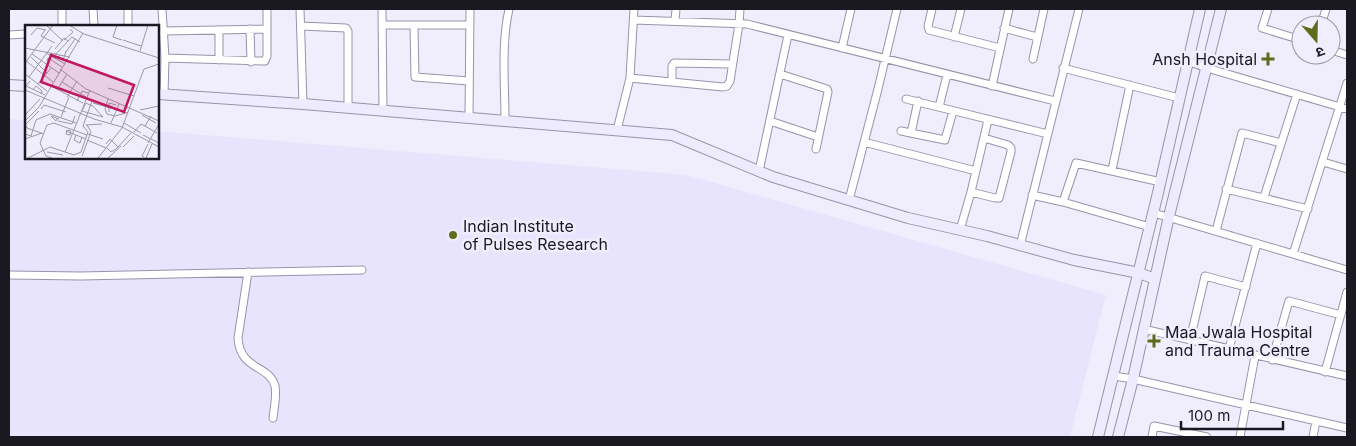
<svg xmlns="http://www.w3.org/2000/svg" width="1356" height="446" font-family="Inter,'Noto Sans Devanagari',sans-serif">
<rect width="100%" height="100%" fill="#f0eefd"/>
<!-- built -->
<path fill="#e8e4fe" d="M9,119L26,120V158H158V131L687,175L1106,295L1070,437H9Z"/>
<g fill="none" stroke-linecap="round" stroke-linejoin="round">
<!-- street casing -->
<g stroke="#9794aa" stroke-width="9">
<path id="street" d="M93,9L94,26
M128,9V26
M162,9L165,58L164,95
M300,9L303,104
M382,9L383,111
M932,9L928,26L929,30L1000,48
M1268,9L1262,28L1301,40
M634,20L747,24L1055,101
M675,21L676,9
M382,25H469
M414,25L415,77L469,81
M1321,25L1326,9
M62,26V9
M301,26L346,28L348,31V108
M1004,28L1037,37
M250,29L251,62
M164,31L267,29
M9,35L26,34
M954,37L961,9
M842,48L851,9
M1331,50L1347,55
M165,58L265,61L267,56V9
M1033,59L1044,9
M219,60V30
M1187,61L1207,68L1347,109
M1063,68L1179,98
M780,74L827,89L828,92L816,149
M630,78L723,87L727,86L730,81L739,24L740,9
M672,81V66L674,63L732,64
M992,86L1009,9
M906,99L1048,134
M939,107L947,75
M469,118L470,9
M505,121C505,84 501,45 509,9
M770,121L818,137
M617,130L630,78L634,9
M901,131L945,140L953,111
M911,133L918,101
M864,142L976,171
M1323,162L1347,169
M1112,170L1130,85
M759,171L788,35
M1226,189L1308,209
M971,192L995,198H999L1011,152V148L1008,145L984,138
M1032,195L1063,202L1150,227
M1264,197L1297,94
M849,200L878,89L897,9
M1063,202L1076,163L1161,182
M1154,213L1347,270
M960,230L971,192L988,120
M1216,231L1242,133L1281,143
M1020,246L1079,9
M1293,254L1347,83
M248,272L238,338C240,371 269,364 275,386C277,395 274,408 273,418
M9,275L81,276L362,270
M1143,329L1347,376
M1190,340L1205,276L1246,287
M1229,349L1257,243
M1272,360L1289,301L1341,315
M1325,372L1347,292
M1114,376L1133,379L1347,428
M1152,437L1154,426L1207,437
M1240,437L1255,356
M1313,437L1316,421"/>
</g>
<!-- secondary casing -->
<g stroke="#9794aa" stroke-width="12">
<path id="secondary" d="M9,85L26,86
M158,94L303,104L672,135L773,177L908,218L987,236L1074,260L1139,273L1155,279
M1098,437L1157,197L1200,9
M1118,437L1133,379L1169,216L1221,9"/>
</g>
<!-- street -->
<use href="#street" stroke="#fff" stroke-width="7"/>
<!-- secondary -->
<use href="#secondary" stroke="#eeebfe" stroke-width="10"/>
</g>
<!-- markers -->
<g fill="#5b6d1a" stroke="#f0eefd" stroke-width="2">
<path d="M1265.5 51.5h5v5h5v5h-5v5h-5v-5h-5v-5h5z"/>
<circle cx="453" cy="235" r="5"/>
<path d="M1151.5 333.5h5v5h5v5h-5v5h-5v-5h-5v-5h5z"/>
</g>
<g text-anchor="middle" stroke-width="5" stroke-linejoin="round" paint-order="stroke">
<!-- poi labels -->
<g font-size="16" fill="#1a1921" stroke="#f0eefd" text-anchor="start">
<text x="1257" y="65" text-anchor="end">Ansh Hospital</text>
<text x="463" y="232">Indian Institute<tspan x="463" dy="18">of Pulses Research</tspan></text>
<text x="1165" y="338">Maa Jwala Hospital<tspan x="1165" dy="18">and Trauma Centre</tspan></text>
</g>
</g>
<!-- overview -->
<g transform="translate(25 25)">
<rect width="134" height="134" fill="#f0eefd"/>
<path fill="none" stroke="#9a99a5" stroke-width="1" d="M21,0L38,16M44,0L59,9L134,33M92,0L88,12L97,15M20,5L16,11L30,18M6,10L12,3L21,5M39,15L48,7L45,4M98,15L116,21M0,23L45,32M30,24L39,13L43,16M115,26L123,0M41,27L50,14M21,28L40,39M7,29L34,48M35,30L33,32L38,35L41,26M6,32L22,48M28,32L47,12L55,17M1,36L28,57M22,36L23,33L37,42M0,38L28,0M35,44L61,64L134,96M0,49L22,66M4,52L27,21M5,56L1,61L20,70M37,57L61,72M13,59L26,43M24,60L58,78M83,63L109,71M0,65L69,94L97,102L134,122M8,65L11,61L17,66L16,69M32,65L42,49M42,72L52,56M83,74L80,84L82,89L90,91L101,88M52,76L57,66L63,68M68,78L103,88M67,81L61,78L57,86L78,92L67,80M16,84L19,80L41,87M115,85L134,81M84,87V78L91,80M0,90L15,74M117,90L131,98M126,91L120,101L132,108M36,92L44,72M32,94L31,96L26,91L34,94M0,96L14,82L58,8M33,96L47,99L50,91M86,98L94,79M99,98L116,108M0,99L2,103L19,109M0,100L14,86M61,100L77,99M42,105L46,106L45,110L41,109ZM41,106L61,114M109,107L116,99L120,101M0,109L6,111L11,95L25,89L51,98M63,109L78,114M51,110L49,115L55,118L57,112M118,110L134,118M0,114L17,108M62,115L81,123M123,118L134,99M81,119L85,114L93,122M98,122L109,111M82,123L86,127L91,124L106,108M22,127L38,130M40,127L65,65M57,131L66,107L62,100M119,132L117,131L123,119M3,133L25,122L49,130L56,127L63,107L58,101L67,76M27,133L21,131L15,118L22,100L29,98L62,110M73,133L97,103L119,44L134,39M83,133L96,121M121,133L127,119"/>
<path fill="#c2185b" fill-opacity="0.15" stroke="#c2185b" stroke-width="2.5" d="M26,30L109,60L99,87L16,57Z"/>
<rect width="134" height="134" fill="none" stroke="#1a1921" stroke-width="2.5"/>
</g>
<!-- border -->
<rect width="1356" height="446" fill="none" stroke="#1a1921" stroke-width="20"/>
<!-- north arrow -->
<g transform="translate(1316 40) rotate(160)"><circle r="24" fill="#f0eefd" stroke="#9a99a5"/>
<path d="M0-4L9 19L0 12L-9 19Z" fill="#5b6d1a"/>
<text y="-8" font-size="14" font-weight="bold" text-anchor="middle" fill="#1a1921">उ</text>
</g>
<!-- scale -->
<path d="M1181 421v8h102v-8" fill="none" stroke="#1a1921" stroke-width="2.5"/>
<text x="1188" y="421" font-size="15" fill="#1a1921" stroke="#f0eefd" stroke-width="4" paint-order="stroke">100 m</text>
</svg>
